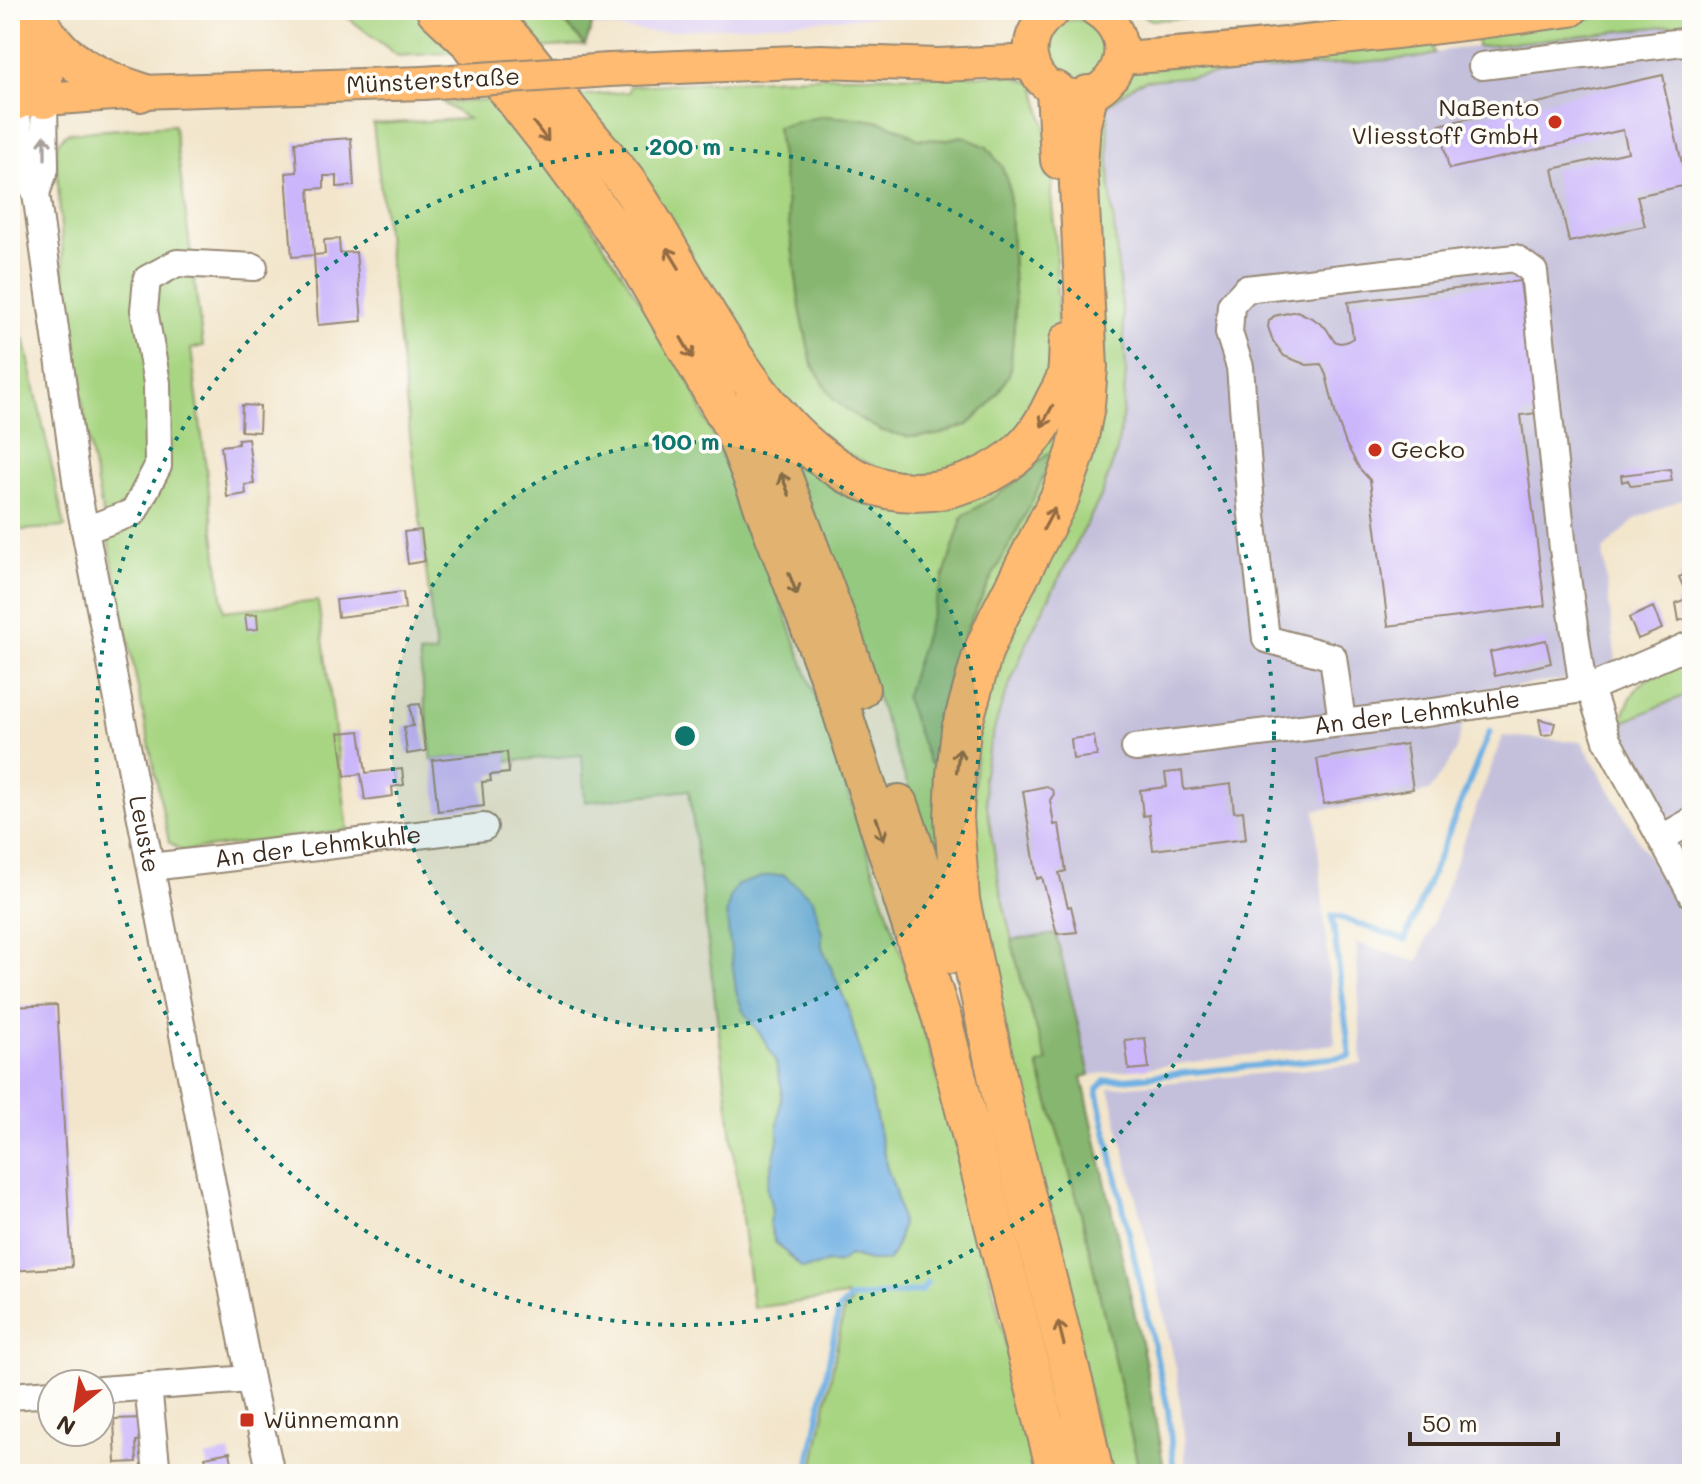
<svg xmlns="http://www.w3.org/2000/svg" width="1702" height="1484" font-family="Mali,sans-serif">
<rect width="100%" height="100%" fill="#fdfcf7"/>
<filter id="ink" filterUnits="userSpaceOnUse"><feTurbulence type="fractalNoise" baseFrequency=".0125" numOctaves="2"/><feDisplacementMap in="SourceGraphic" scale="16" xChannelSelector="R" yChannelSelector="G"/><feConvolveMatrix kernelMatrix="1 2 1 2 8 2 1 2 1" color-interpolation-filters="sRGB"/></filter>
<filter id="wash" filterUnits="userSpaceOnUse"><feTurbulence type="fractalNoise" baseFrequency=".006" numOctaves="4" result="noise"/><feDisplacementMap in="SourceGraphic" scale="32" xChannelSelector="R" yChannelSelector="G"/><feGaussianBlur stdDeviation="1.8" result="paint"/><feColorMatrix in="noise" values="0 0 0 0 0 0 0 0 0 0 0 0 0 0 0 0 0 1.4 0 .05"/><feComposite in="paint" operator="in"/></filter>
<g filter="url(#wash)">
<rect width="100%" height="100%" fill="#f2e5cb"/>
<!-- built -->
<path fill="#e0d4f4" d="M582,10H966L654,32L592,26Z"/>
<!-- industrial -->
<path fill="#c4c0db" d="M1692,22V495L1637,518L1603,550L1616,663L1583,677L1464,694V719L1456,752L1431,790L1402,800L1315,810L1335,1044L1090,1075L1056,935L1011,940L1000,890L983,779L988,751L1002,703L1030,635L1101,496L1116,454L1122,420L1126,372L1123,319L1110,184L1107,106L1136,84L1147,80L1423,57L1448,50L1673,25Z
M1692,692V866L1622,739L1621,723Z
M1503,736L1582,742L1692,934V1474H1186L1184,1435L1176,1368L1156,1279L1109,1088L1362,1064L1356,943L1418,962Z"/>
<!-- green -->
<path fill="#a8d582" stroke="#728050" stroke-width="2" fill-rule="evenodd" d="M338,10H554L585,45L398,56Z
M1130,10H1356L1152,20Z
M1649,10H1692V22L1673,25L1477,47V39L1486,33Z
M1076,19C1096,22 1101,35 1108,52L1097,75L1074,84L1047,66L1044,42L1060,23Z
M1425,41L1433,44L1435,54L1423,57L1147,80L1136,84L1107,106L1110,184L1123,319L1126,372L1122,420L1116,454L1101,496L1030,635L1002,703L988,751L983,779L1000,890L1024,990L1047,1061L1038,1065L1080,1208L1140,1474H1108L968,879L980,692L1063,511L1086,125L1128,70Z
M1009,75L1035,84L1055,170L1051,192L1056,247L1058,341L1053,381L1000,455L907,481L808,436L573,96L629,92L630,86L830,76ZM855,118L882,122L901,129L918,139L944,140L962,136L1009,187L1015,313L1010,372L1000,390L987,407L968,425L937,435L910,437L812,364L800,308L777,128Z
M501,100L538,143L684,369L753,528L777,592L817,701L898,943L952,1125L993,1289L1035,1474H812L844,1310L851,1304L846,1296L753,1308L689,790L585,802L582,755L508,761L506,752L432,760L419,655L436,653L373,124L468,119L443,103Z
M174,125L203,346L191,349L224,611L318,601L348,830L182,851L169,842L91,455L66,305L56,152L59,141L67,133Z
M24,338L65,527L10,531V340Z
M1074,417L1001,590L947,901C895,743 837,586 778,430L892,496Z
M1692,659V692L1621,723C1635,675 1651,677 1692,659Z"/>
<!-- forest -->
<path fill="#86b670" stroke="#607047" stroke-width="2" d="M554,10H582L592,26L585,45Z
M822,116L855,118L882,122L901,129L918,139L944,140L962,136L987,147L1002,167L1009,187L1015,313L1010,372L1000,390L987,407L968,425L937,435L910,437L882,431L860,419L834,400L812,364L800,308L777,127Z
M1049,453H1052L1053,456C1041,482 1029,509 1015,534C999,565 981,595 968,627C949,671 939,716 933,764L929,763L905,698L963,516L1005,490Z
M1056,934L1090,1075L1082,1077L1145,1360L1165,1474H1140L1080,1208L1038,1065L1047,1061L1024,990L1011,940Z"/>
<!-- water -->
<path fill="#6fb0e3" stroke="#556d80" stroke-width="2" d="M784,875L813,899L822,934V947L848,1007L869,1085L887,1168L895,1191L902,1224L896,1247L888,1261H870L848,1255C841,1264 837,1265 826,1262L816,1267L802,1268L775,1242L769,1222L772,1210L767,1188L778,1140V1126L782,1090L775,1059L763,1038L743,1011L736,991L726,913L731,895L737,885L765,876Z"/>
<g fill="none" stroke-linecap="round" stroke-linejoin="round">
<!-- stream -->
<path stroke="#6fb0e3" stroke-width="6" d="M807,1474L839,1309L850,1299L921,1291L927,1283
M1174,1474L1168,1409L1097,1090L1105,1081L1350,1056L1332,915L1405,940L1490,731"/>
</g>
<g id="blocks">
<!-- building -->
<path fill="#cbb6fb" d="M1663,75L1665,85L1664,86L1687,185L1637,196L1645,226L1569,242L1553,169L1628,152L1623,130L1449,169L1439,125Z
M351,138L354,186L337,187V176H324V188L309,189L314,255L325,254L324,240L339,239L340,253L356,252L362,321L318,325L314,255L292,257L286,173L297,172L295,142Z
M1520,281L1537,413L1521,415L1545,606L1388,626L1370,480L1359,468L1346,444L1336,416L1326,375L1321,364L1307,365L1284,356L1273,341L1268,327L1269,321L1274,316L1297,311L1314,319L1326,328L1334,341L1340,343L1346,342L1353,338L1348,302Z
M242,405L260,406L259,432L241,431Z
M248,438L254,484L245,485L246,494L227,497L221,446L238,444V439Z
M1670,469L1672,481L1631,486L1628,480L1622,482L1621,475Z
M421,530L425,561L408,564L404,532Z
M1692,571V616L1679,621L1676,603L1688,598L1679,577Z
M403,592L405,609L338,617L336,600Z
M1653,607L1662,629L1638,639L1629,618Z
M257,614L258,629L247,630L245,615Z
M1546,640L1551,663L1495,676L1490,652Z
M420,704L426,751L407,754L404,727L413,726L410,705Z
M1539,719L1555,723L1552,734L1542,735Z
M360,731L366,773L402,769L404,785L392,787L393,796L365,800L361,774L345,776L339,733Z
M1094,736L1097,756L1073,759L1071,739Z
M1406,744L1413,789L1324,804L1317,759Z
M507,752L509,773L490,775L491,781L482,782L484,806L438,811L432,760Z
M1182,771L1184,790L1231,784L1234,812L1243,811L1246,839L1153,850L1149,815L1143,816L1140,790L1167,787L1165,773Z
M1047,786L1053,791L1054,794L1050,800L1054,825L1059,824L1066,871L1059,873L1068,907L1071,906L1077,932L1057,934L1042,877L1037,879L1023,791Z
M57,1005L72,1267L10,1271V1007Z
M1145,1038L1149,1068L1129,1070L1125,1040Z
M142,1418L143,1441H136L137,1462L116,1463L114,1419Z
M230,1452L234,1474H209L205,1457Z"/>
</g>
</g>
<g filter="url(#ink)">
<use href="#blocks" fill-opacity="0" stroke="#968874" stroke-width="2"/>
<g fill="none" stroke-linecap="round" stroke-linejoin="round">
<!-- minor casing -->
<g stroke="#968874" stroke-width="30">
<g id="minor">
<path d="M1482,66L1692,41"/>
<path id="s1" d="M15,101L24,170L36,193L78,494L250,1379L271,1474"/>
<path d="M36,193L45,169L44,99"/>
<path d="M85,530L134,512L158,466L157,383L144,310L147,279L177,263L254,267"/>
<path d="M1590,688L1607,740L1692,895"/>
<path d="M1342,722L1333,657L1266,639L1251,506L1240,367L1229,333L1231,305L1246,289L1515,258L1534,272L1563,549L1583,689"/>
<path id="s2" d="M1135,748L1433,712L1590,688L1692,644"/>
<path d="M1662,838L1692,821"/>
<path id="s3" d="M151,867L484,827"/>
<path d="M148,1386L157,1474"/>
<path d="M100,1390L250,1379"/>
<path d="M10,1396L52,1393"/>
</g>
</g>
<!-- major casing -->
<g stroke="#968874" stroke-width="36">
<path id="major" d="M1055,10C1039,21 1028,36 1031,57C1033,69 1039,80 1050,87C1101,122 1152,45 1096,10
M1121,58C1271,48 1422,30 1571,10
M609,70L821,61L938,65L1012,62L1032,65
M19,101L140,92L423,83"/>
</g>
<!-- highway casing -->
<g stroke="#968874" stroke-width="42">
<path id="highway" d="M436,10L471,43L555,150L636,260L733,427L839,702L942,1019L1057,1474
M481,10C492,21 505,32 516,44C538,69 558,98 580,125C597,147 617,168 633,191C709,304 808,562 987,474C1022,457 1039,434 1055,400C1059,393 1063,385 1066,378C1069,367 1068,353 1069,341
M10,18L15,101
M40,18L44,99
M40,26C48,35 56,47 66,55C88,73 113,83 140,92
M1056,91L1060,160
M1088,95L1081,124L1078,165L1088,367L1085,406L1076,452L1060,497L998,618L983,652L961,730L956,774L954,818L960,900L1005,1113L1080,1409L1094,1474
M754,401L841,632L860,689
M899,804L950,954"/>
</g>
<!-- minor -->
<use href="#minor" stroke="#fff" stroke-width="26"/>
<!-- major -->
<use href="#major" stroke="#febb71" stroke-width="32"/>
<!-- highway -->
<use href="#highway" stroke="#febb71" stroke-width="38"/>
<!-- major-bridge casing -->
<g stroke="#968874" stroke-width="36" stroke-linecap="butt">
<path id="major-bridge" d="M423,83L609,70"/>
</g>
<!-- major-bridge -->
<use href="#major-bridge" stroke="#febb71" stroke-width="32"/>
</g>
<!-- one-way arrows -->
<defs><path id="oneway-shaft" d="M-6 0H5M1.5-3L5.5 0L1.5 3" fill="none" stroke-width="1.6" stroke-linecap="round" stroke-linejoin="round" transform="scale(2)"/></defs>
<g stroke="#936b43">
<use href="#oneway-shaft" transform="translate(541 132) rotate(52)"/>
<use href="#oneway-shaft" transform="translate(673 258) rotate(-121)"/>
<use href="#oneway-shaft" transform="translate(687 348) rotate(60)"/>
<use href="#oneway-shaft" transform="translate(1047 416) rotate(118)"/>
<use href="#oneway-shaft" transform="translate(785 484) rotate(-111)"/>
<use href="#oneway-shaft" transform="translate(1049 519) rotate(-62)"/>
<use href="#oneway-shaft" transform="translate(793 584) rotate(69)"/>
<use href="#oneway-shaft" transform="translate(958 760) rotate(-83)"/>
<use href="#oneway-shaft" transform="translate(880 829) rotate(72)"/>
<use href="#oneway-shaft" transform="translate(1061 1333) rotate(-104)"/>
</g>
<use stroke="#a79f9a" href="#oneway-shaft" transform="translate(45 147) rotate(-90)"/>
</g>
<!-- distance rings -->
<circle cx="685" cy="736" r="294" fill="#0f766e" fill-opacity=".12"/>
<g fill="none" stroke="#0f766e" stroke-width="4" stroke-dasharray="4 8">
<circle cx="685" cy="736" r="294"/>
<circle cx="685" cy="736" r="589"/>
</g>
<!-- markers -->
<g fill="#c8321e" stroke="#fdfcf7" stroke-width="3">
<circle cx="1555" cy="122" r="8"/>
<circle cx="1375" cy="450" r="8"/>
<rect x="239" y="1412" width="16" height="16" rx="4"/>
</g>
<g text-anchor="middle" stroke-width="7" stroke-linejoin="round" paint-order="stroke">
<!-- street labels -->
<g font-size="24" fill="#3b2a1e" stroke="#fdfcf7">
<text transform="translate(433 81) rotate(-3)" y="8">Münsterstraße</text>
<text dy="8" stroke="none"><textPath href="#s2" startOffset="284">An der Lehmkuhle</textPath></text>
<text dy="8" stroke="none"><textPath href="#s1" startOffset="746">Leuste</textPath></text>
<text dy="8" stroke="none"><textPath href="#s3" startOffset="168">An der Lehmkuhle</textPath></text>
</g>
<!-- poi labels -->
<g font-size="24" fill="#3b2a1e" stroke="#fdfcf7" text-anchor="start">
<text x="1539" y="116" text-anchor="end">NaBento<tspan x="1539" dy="28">Vliesstoff GmbH</tspan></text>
<text x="1391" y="458">Gecko</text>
<text x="263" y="1428">Wünnemann</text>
</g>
</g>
<circle cx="685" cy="736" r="12" fill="#0f766e" stroke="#fdfcf7" stroke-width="4"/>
<g font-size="24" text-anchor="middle" font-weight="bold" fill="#0f766e" stroke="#fdfcf7" stroke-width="7" stroke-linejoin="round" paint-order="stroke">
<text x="685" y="155">200 m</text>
<text x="685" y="450">100 m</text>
</g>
<!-- margin -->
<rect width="1702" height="1484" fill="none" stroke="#fdfcf7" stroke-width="40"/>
<!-- north arrow -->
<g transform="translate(76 1408) rotate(210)"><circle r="38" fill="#fdfcf7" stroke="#afa8a0" stroke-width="2"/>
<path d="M0-6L14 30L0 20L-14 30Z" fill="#c8321e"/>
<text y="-12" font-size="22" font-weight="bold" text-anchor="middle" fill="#3b2a1e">N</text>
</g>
<!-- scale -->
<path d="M1410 1432v12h148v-12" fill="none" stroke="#3b2a1e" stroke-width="4"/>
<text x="1422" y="1432" font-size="24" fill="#3b2a1e" stroke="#fdfcf7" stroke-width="6" paint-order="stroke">50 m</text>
</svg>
